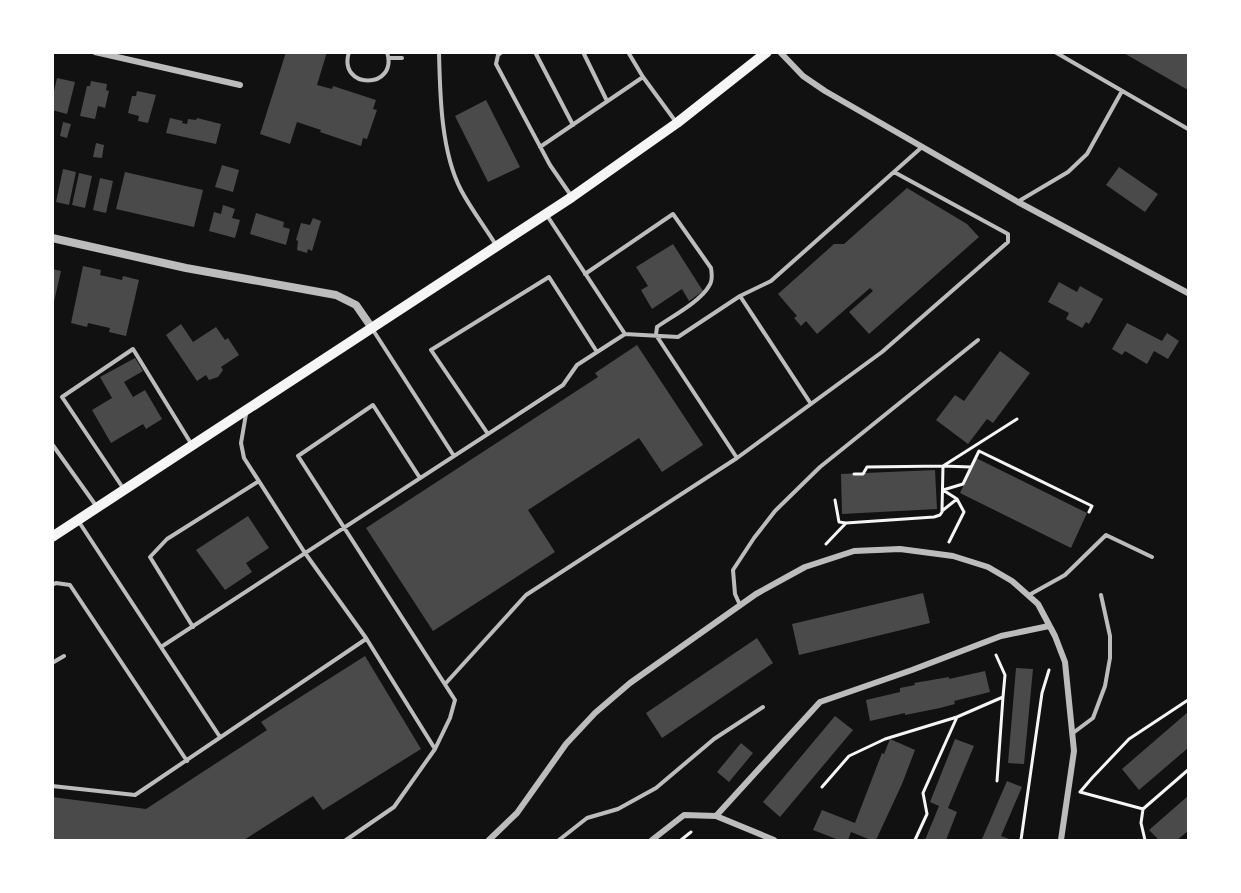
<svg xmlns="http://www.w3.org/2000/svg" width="1241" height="893" font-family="'Sofia Sans Condensed',sans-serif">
<rect width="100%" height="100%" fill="#111"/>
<!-- building -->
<path fill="#4a4a4a" d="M286,52H327L317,85L332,89L333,86L376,100L373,109L377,110L367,139L363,138L361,146L320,132L321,130L297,122L290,144L260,134Z
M1122,52H1188V90Z
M57,78L75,82L67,114L52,110V91H54Z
M91,81L107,84L106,90L109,91L105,108L98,106L95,119L80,116L87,86H90Z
M137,91L156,95L148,123L138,121L139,116L128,113L132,96H136Z
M486,100L520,167L488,182L455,116Z
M170,118L183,121L182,123L187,124L188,119L196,120L197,118L221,124L216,144L166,133Z
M63,122L71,124L67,138L60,136Z
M96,143L104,145L102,158L93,157Z
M222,165L239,170L233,192L215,187Z
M1119,167L1158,194L1145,212L1106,185Z
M63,169L76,172L69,205L56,202Z
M125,172L203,190L194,227L116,209Z
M79,173L92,176L85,208L72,205Z
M100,178L113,181L106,213L93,210Z
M907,188L967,224L979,237L869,334L849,312L873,291L870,288L817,334L806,321L801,326L794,318L797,316L778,294L834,244H844Z
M223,205L235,209L232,218L240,220L235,238L209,231L214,212L221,214Z
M256,213L284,222L283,227L290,229L286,245L250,234Z
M313,218L321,221L312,251L308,249L307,253L297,250L298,241L296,240L301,223L310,225Z
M673,244L703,291L689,301L682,289L652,309L641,290L648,286L636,267Z
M83,266L101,270L100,275L122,280L123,276L139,280L126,336L109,332L110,328L88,323L87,327L71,323Z
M52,269L61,271L53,306H52Z
M1059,282L1077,292L1080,286L1103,299L1089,324L1086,322L1082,328L1066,319L1069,313L1048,302Z
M1127,323L1162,341L1167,333L1179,341L1168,359L1154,351L1147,364L1125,351L1122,355L1112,349Z
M181,324L193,342L216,327L225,340L228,338L239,355L221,367L223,370L218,377L209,380L206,375L197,381L166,335Z
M637,345L703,445L662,472L639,438L528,510L555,552L433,631L366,528L598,377L595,373Z
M1000,351L1030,373L993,423L987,419L968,444L936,420L955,395L964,401Z
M135,358L143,371L124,382L133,397L145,390L162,419L146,429L143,424L111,443L92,410L112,398L100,377Z
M976,458L1087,513L1071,548L960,493Z
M935,470L937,509L842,514L841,474Z
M248,516L269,548L246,563L252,572L225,590L196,550Z
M923,593L930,623L799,655L792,624Z
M757,638L773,663L662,738L646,713Z
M365,656L421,749L323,810L313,796L244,840H52V797L146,809L267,730L261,722Z
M1016,668L1033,669L1024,764L1008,763Z
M985,671L990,692L954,701L955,704L940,708L905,715V713L870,721L866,700L900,692V688L915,685L914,683L949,677V679Z
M1188,712V748L1139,790L1122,769Z
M835,716L853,730L780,817L763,802Z
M890,739L915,750L902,784L876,840H871L851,832L848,840H839L813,830L822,810L855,823L882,753L884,754Z
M955,739L974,746L948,808L957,812L946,840H925L939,806L930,802Z
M741,743L753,753L729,782L717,772Z
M1007,781L1022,787L1001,836L1012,840H986L982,839Z
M1188,796V831L1177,840H1159L1149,830Z"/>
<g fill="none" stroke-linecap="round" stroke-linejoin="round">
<!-- path -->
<path stroke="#f5f5f5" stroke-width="3" d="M971,467L943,466L1017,419
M854,474H863L867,467L943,466L942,511L957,499
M835,500L839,522L846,523
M949,542L964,512L957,499L943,490L963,484L979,451L1092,506L1089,512
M826,544L846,523L934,517L940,515L942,512
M996,655L1005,675L1003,697
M822,787L849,756L885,739L957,717
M1143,809L1080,792L1092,778L1129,739L1188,700
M681,840L691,832
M915,840L927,814L923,793L957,717L1003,697L997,781
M1021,840L1042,693L1049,670
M1145,840L1141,823L1143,809L1188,770"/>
<!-- service -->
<path stroke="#bcbcbc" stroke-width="4" d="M349,52C337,90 399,90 387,52
M439,52C440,95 441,152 461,190C471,209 485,227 496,245
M502,52L498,55L496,64L550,165L572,197
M535,52L573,125
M583,52L607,101
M628,52L643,77L676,122
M1055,52L1188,129
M389,58H402
M540,147L643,77
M1019,201L1068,172L1087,154L1122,91
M546,214L625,334
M585,274L673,214L711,268C712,274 713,281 709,286C701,301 671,317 657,327L656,335L737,458L882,352L1008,242V234L894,172
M740,296L811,404
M373,330L454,456
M246,414L241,443L244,458L305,553L366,638L435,749L450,718L455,700L298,456L373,405L420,478
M488,434L431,350L549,277L597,352
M52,444L97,507
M123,488L62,397L133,349L192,445
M79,522L220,737
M52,585L56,583L70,585L187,761
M1029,595L1065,575L1106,535L1152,557
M740,605L735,594L733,570L754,538L775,511L820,467L978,340
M193,627L150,557L167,539L259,481
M161,647L563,385L577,365L625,334L678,337L740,296L771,281L922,147
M52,663L64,656
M446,683L526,595L737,458
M1073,733L1093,718L1105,686L1110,658V636L1101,595
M52,786L135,795L366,639
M346,840L394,807L435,749
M559,840L587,818L618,809L656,788L714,739L763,707"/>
<!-- minor -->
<path stroke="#bcbcbc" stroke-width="6" d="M95,52L240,85
M780,52L803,76L825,91L1018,202L1188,293
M716,816L774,840
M489,840L517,813L566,744L595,713L630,683L756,594L805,567L854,551L900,549L953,556L988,567L1012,581L1038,604L1055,636L1065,662L1074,751L1061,840
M652,840L684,815L716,816L820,702L912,670L1001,636L1049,626"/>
<!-- tertiary -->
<path stroke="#bcbcbc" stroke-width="8" d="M52,238L186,268L336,295L356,305L372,328"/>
<!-- primary -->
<path stroke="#f5f5f5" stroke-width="10" d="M52,537L572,197L677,123L767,52"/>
</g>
<!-- border -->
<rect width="1241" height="893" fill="none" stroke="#ffffff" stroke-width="108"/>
</svg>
